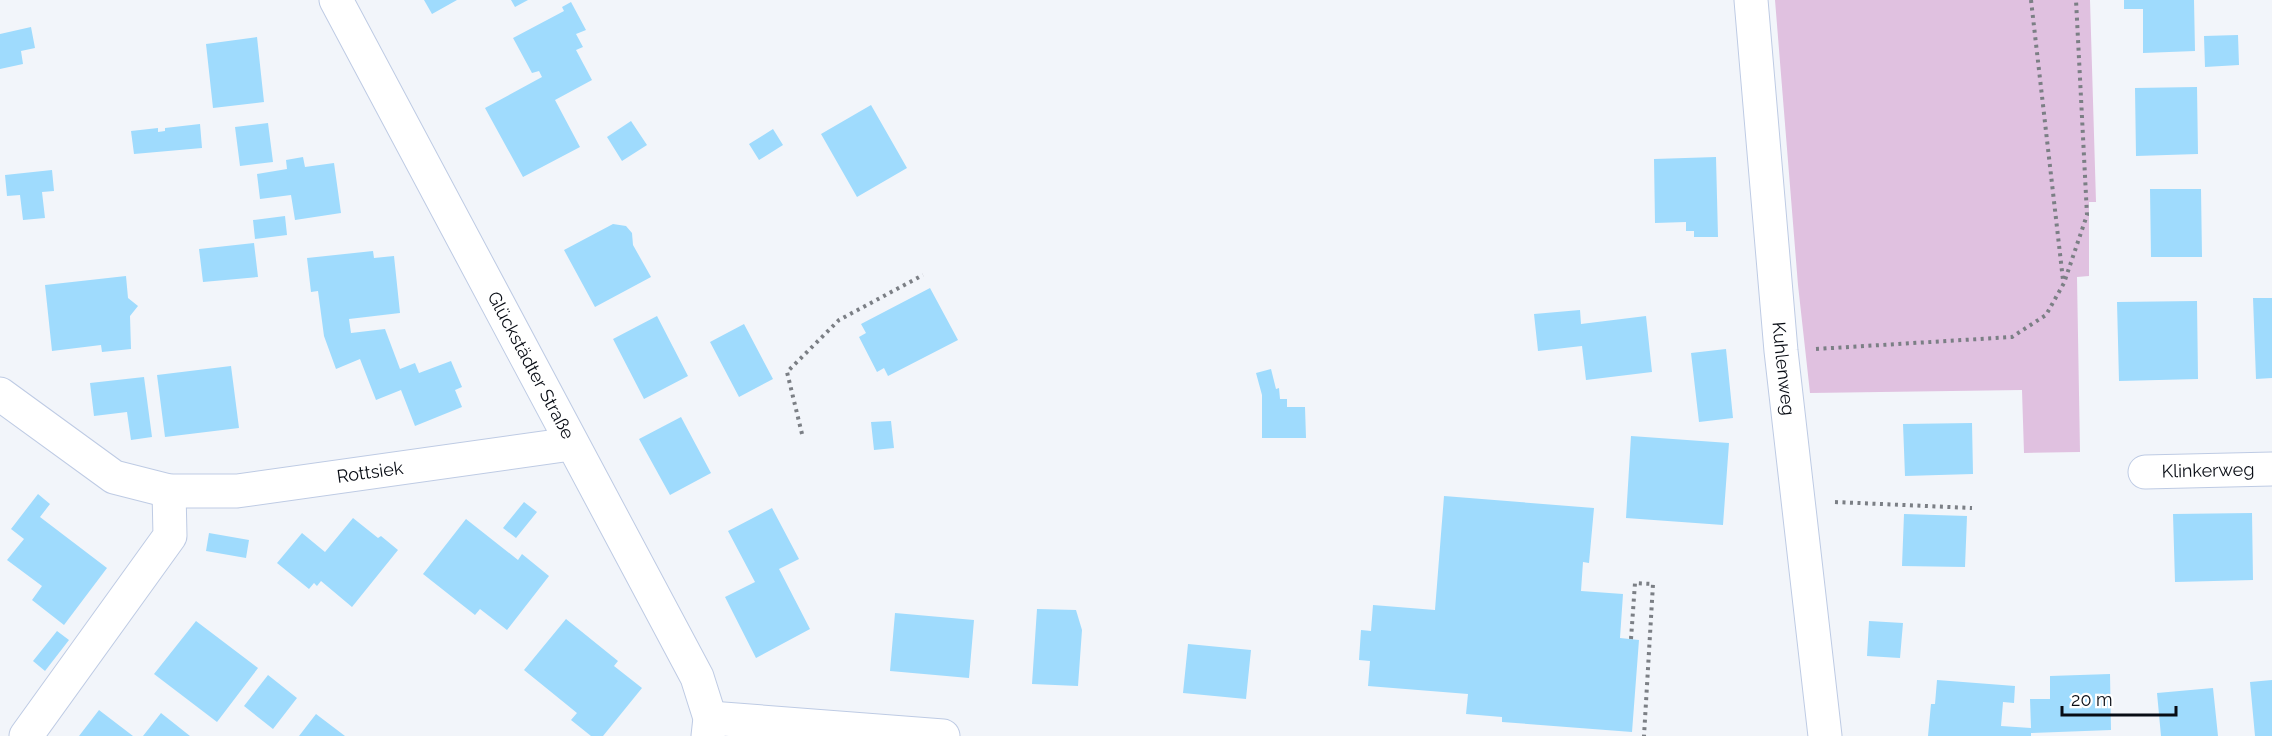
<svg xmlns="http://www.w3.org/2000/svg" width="2272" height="736" font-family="Raleway,sans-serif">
<rect width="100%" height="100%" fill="#f2f5fa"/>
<!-- green -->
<path fill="#e0c1e0" d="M1775,0H2090L2096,202H2089V276L2077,277L2080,452L2024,453L2022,390L1810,393L1798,285Z"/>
<!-- building -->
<path fill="#9fdbfd" d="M424,0H457L432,14Z
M511,0H528L515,7Z
M2124,0H2194L2195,51L2143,53V9H2124Z
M571,2L586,30L576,34L583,47L576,50L592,80L555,100L580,147L523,177L485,108L542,77L539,71L532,73L513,38L564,11L562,7Z
M31,27L35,48L21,51L23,64L0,69V34Z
M2238,35L2239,65L2205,67L2204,36Z
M257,37L264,102L213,108L206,44Z
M2197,87L2198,154L2136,156L2135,88Z
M871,105L907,168L857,197L821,134Z
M631,121L647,145L622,161L607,137Z
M268,123L273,162L240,166L235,127Z
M200,124L202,148L134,154L131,131L158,128V132L165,131V128Z
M773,129L783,145L759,160L749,144Z
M303,157L305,167L334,163L341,213L295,220L291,195L260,199L257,174L287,169L286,160Z
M1716,157L1718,237H1694V231H1686V222L1655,223L1654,159Z
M52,170L54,191L42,192L45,218L23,220L20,195L7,196L5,175Z
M2150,189H2201L2202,257H2151Z
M285,216L287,235L255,239L253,220Z
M613,224L626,226L632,233L633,245L651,277L595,307L564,250Z
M254,243L258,277L203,282L199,249Z
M373,251L374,258L394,256L400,313L349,319L351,333L385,329L400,369L415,363L419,373L451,361L462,387L455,390L462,407L415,426L401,390L376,400L360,359L336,369L324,336L318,291L311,292L307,258Z
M126,276L128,298L138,306L130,316L131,349L102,352L101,345L52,351L45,285Z
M930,288L958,340L888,376L884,368L877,372L859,337L866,333L861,324Z
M2253,298H2272V378L2256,379Z
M2197,301L2198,379L2119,381L2117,302Z
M1580,310L1581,324L1646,316L1652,372L1586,380L1582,346L1538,351L1534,314Z
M657,316L688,376L644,399L613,339Z
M744,324L773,379L739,397L710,342Z
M1726,349L1733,418L1699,422L1691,353Z
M231,366L239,428L165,437L157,375Z
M1271,369L1276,389L1279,388L1280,399H1287V407H1305L1306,438H1262V395L1256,373Z
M144,377L152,437L131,440L127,412L94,416L90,383Z
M681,417L711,473L670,495L639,439Z
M891,421L894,448L874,450L871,422Z
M1972,423L1973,474L1905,476L1903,424Z
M1631,436L1729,443L1723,525L1626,518Z
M38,494L50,504L40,517L107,568L64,625L32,600L42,586L7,560L24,539L11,529Z
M1444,496L1594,508L1589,563L1583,562L1581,591L1623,594L1620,638L1639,640L1632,732L1502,722V717L1466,714L1468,694L1368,686L1370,661L1359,660L1361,630L1371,631L1373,605L1435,610Z
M524,502L537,512L516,538L503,528Z
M772,508L799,559L779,569L810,629L756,658L725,597L755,582L728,531Z
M2252,513L2253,580L2175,582L2173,514Z
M1904,514L1967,516L1965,567L1902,566Z
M353,518L378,538L381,536L398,550L352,607L321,581L317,586L314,583L309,589L277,563L302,533L325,552Z
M466,519L518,560L522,554L549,576L507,630L480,609L475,615L423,574Z
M209,533L249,540L246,558L206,551Z
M1037,609L1076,610L1082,630L1078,686L1032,684Z
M895,613L974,620L969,678L890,671Z
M566,619L618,661L614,666L642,688L603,736H591L571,720L577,713L524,670Z
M196,621L258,668L217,722L154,674Z
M1869,621L1903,623L1900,658L1867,656Z
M57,631L69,640L45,671L33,661Z
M1188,644L1251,650L1246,699L1183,693Z
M2110,674L2111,730L2031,733V736H1928L1931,704H1935L1937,680L2015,686L2014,703L2003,702L2001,726L2031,728L2030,699H2050V676Z
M268,675L297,698L273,729L244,706Z
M2272,680V736H2255L2250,682Z
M2213,688L2218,736H2161L2157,693Z
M99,710L133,736H79Z
M161,713L190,736H143Z
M316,714L345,736H299Z"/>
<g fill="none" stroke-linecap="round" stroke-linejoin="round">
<!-- minor casing -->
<g stroke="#becbe4" stroke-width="35">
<g id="minor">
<path id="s1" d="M336,0L697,677L710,718L708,736"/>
<path id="s2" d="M1751,0L1781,351L1825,736"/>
<path id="s3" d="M0,394L114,477L169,491H237L571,444"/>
<path id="s4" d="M2145,472L2272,469"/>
<path d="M710,718L943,736"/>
<path d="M26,736L170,536L169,491"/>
</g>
</g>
<!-- path -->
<path stroke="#7b7f85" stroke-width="4" stroke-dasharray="3 4.5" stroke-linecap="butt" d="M2031,0L2063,280
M1816,349L2012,337L2046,315L2064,283L2087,215L2076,0
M802,434L787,372L839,320L923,275
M1835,502L1972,508
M1631,639L1635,583L1653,584L1644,736"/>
<!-- minor -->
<use href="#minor" stroke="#fff" stroke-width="33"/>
</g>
<g text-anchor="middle" stroke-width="6" stroke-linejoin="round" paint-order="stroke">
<!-- street labels -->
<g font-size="18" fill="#080c14" stroke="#fff">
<text dy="6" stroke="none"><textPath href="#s1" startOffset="414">Glückstädter Straße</textPath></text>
<text dy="6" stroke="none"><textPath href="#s2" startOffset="370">Kuhlenweg</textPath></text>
<text dy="6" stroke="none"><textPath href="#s4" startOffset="63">Klinkerweg</textPath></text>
<text dy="6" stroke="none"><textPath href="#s3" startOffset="400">Rottsiek</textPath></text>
</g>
</g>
<!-- scale -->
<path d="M2062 706v9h114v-9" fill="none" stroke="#080c14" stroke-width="3"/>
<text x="2071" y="706" font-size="18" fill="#080c14" stroke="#ffffff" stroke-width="4.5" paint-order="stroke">20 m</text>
</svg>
